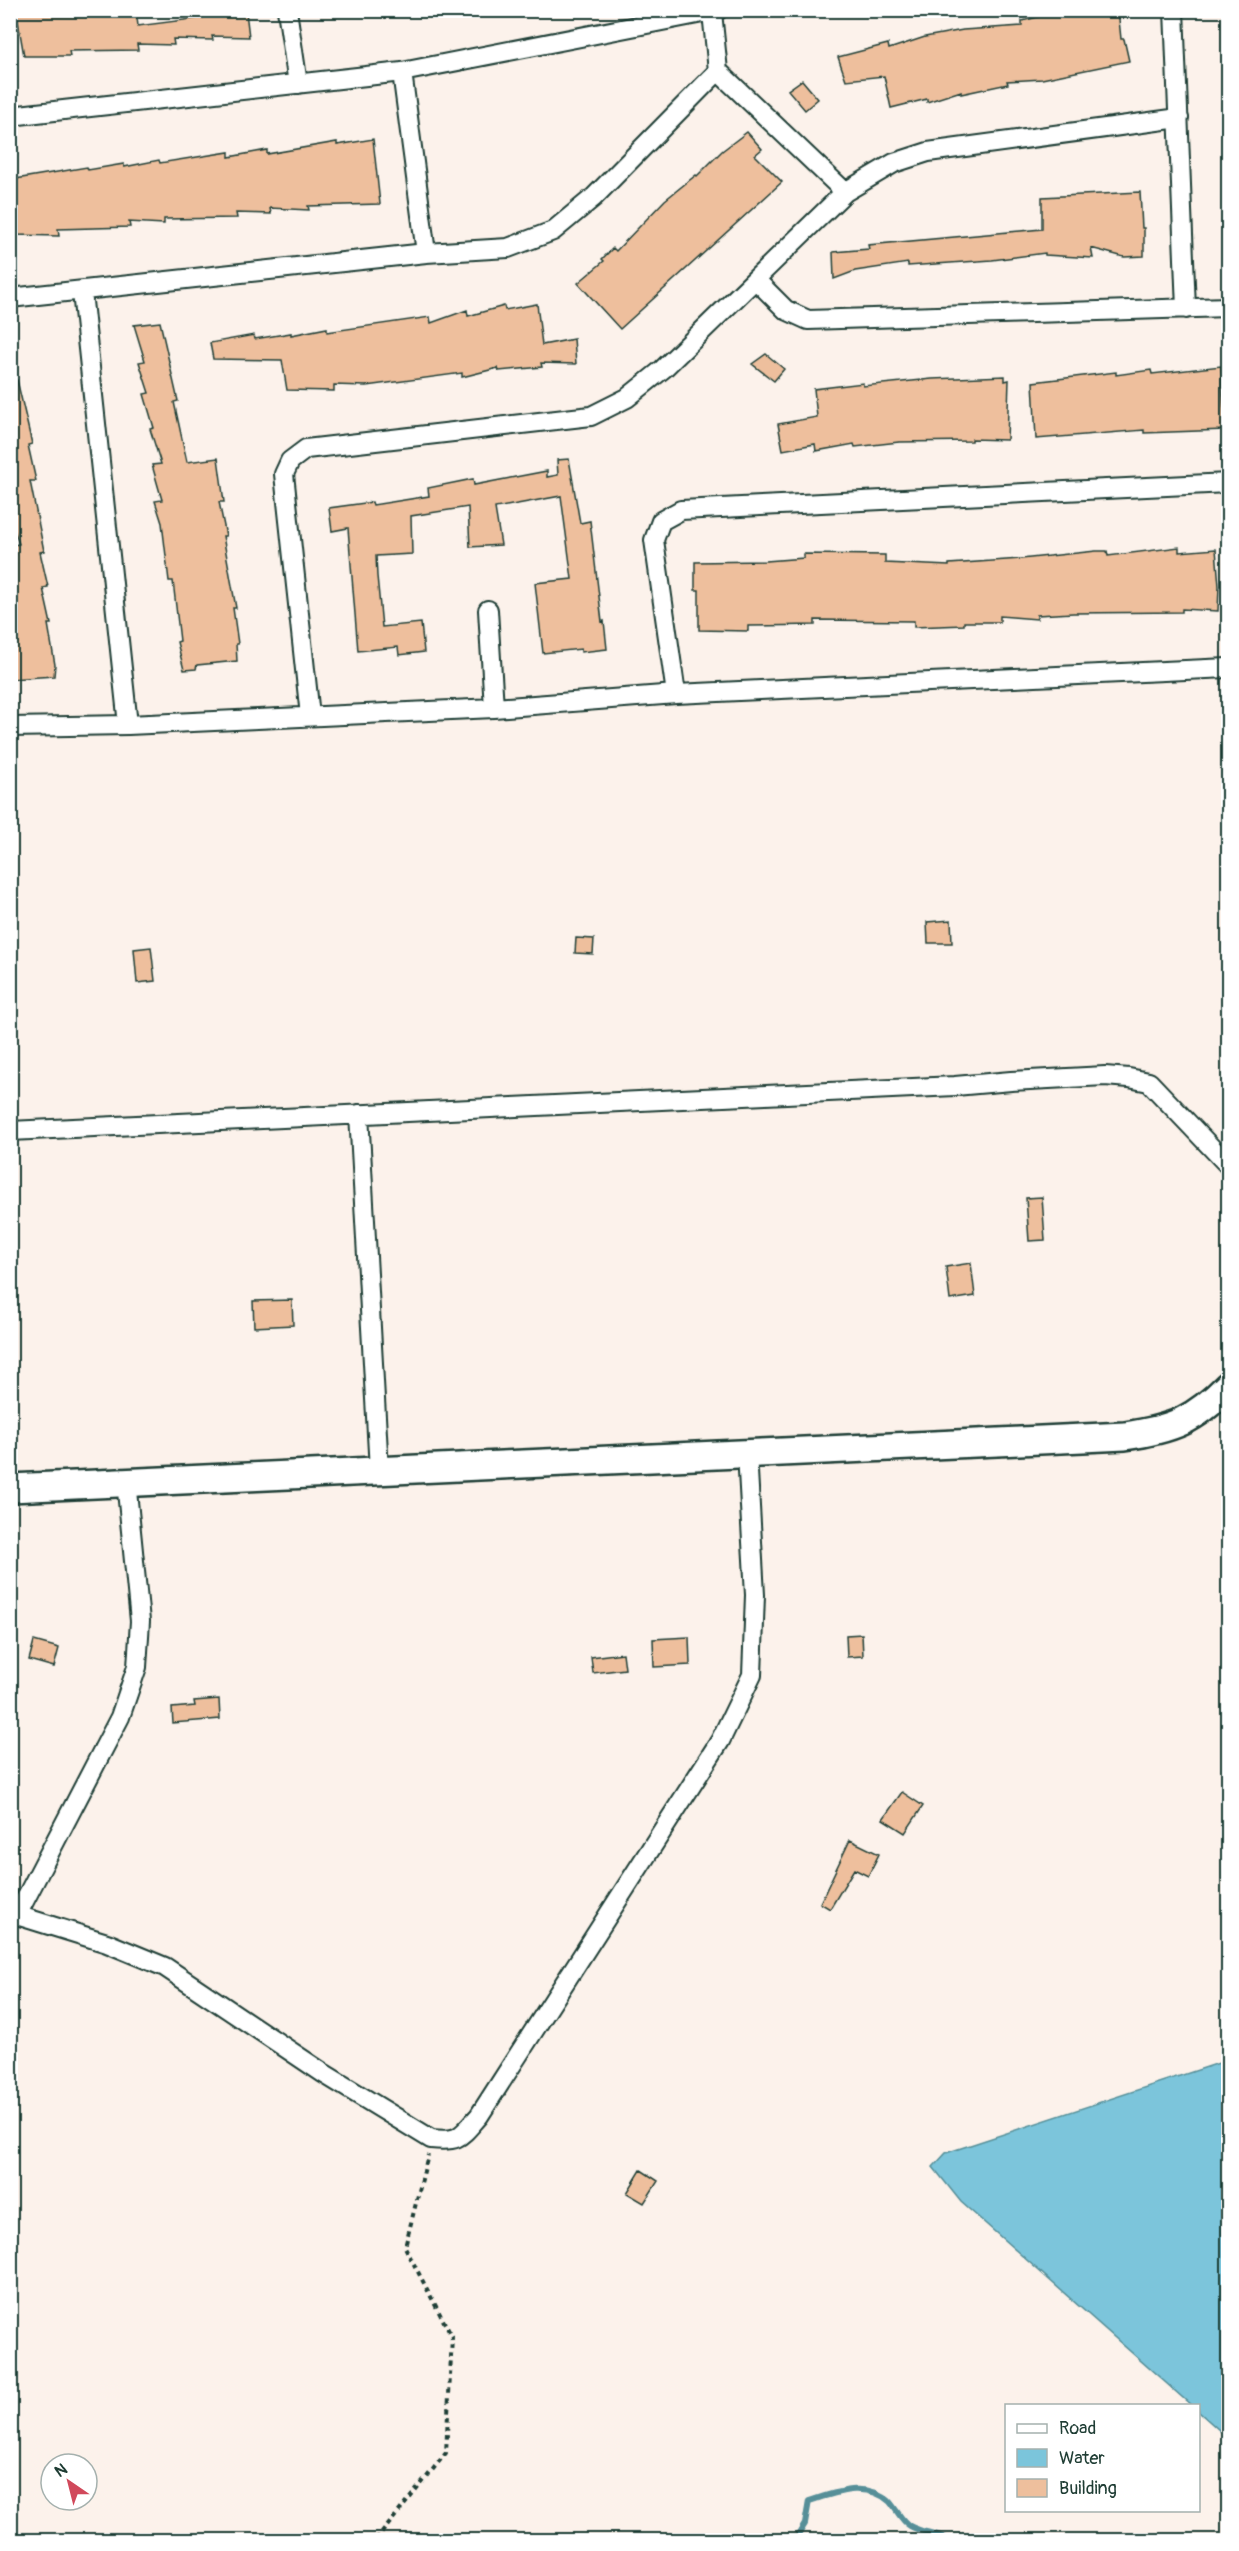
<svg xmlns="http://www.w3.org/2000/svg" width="1239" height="2551" font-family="Pangolin,sans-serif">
<rect width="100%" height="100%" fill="#fcf2eb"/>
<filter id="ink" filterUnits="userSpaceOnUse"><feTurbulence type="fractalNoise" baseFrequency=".0167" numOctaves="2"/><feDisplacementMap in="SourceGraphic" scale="12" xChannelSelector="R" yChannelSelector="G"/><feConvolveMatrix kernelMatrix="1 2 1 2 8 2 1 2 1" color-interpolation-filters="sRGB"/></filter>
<g filter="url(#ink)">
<!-- water -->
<path fill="#7bc5db" stroke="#568f98" stroke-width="1.5" d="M1228,2060V2438L1199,2412L1198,2406L1191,2405L961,2202L933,2167L946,2153Z"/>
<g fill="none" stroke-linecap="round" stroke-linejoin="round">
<!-- stream -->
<path stroke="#568f98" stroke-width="6" d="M795,2540L805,2524L809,2501C835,2493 866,2480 889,2501C896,2508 901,2521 910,2526C922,2533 936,2532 949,2540"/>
</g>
<!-- building -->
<path fill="#eebf9d" stroke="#1f3d34" stroke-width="1.5" d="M16,10H136L138,26L246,12L249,37L212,36L213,40L173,39L174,45L137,44L138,50L69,51L70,56H24Z
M1065,10H1118L1121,39H1124L1129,61L1042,79L1007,81L1008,84L961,94V91L927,102V99L891,108L884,76L846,80L838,57L888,44L889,49L925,37L963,30L1022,26V21Z
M802,80L818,99L805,110L788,90Z
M747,132L762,149L755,155L782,182L620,329L578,283L604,261L602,259L613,248L616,251L665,200L696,175L697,176L722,151Z
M373,139L380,204L308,206L309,210L270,208L271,214L236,213L237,218L164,219V224L129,222L130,227L58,229L59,236L13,235L10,220V180L87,167L88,170L124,164V167L159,160L160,163L229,152V157L267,150V154L337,142V145Z
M1140,192L1142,228H1144V256L1124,257L1091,248L1093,258L1045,255V253L992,260L908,266V263L855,271L834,279L833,252L869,249L868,245L1042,229V197Z
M537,304L542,345L574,339L576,364L541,363L542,367L499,371L498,368L462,377V373L366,386L334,385V391L287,390L282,360L213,359L210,343L254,335L255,339L291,333V335L327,328V332L430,317L431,323L467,310L468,316L504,306L505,310Z
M160,322L178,401L174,402L187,462L218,458L224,502H219L226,536H223L236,608H233L238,644H236L237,661L197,665L196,669L184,670L177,642L180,641L173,581H169L162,523L155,501L162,500L152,465L161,464L150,429L154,428L144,394L149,393L139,362L145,361L134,325Z
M766,354L784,369L774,381L752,364Z
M1221,366L1225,430L1144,433V430L1036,439L1033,382L1116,372V375L1151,370L1152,374Z
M1005,376V381L1009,380L1007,440L972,439V441L899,442L855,447L854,444L816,451L815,444L783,450L778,424L817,417L814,389L863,383V386L932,379Z
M17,380L32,444L28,445L36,481H30L44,551L40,552L48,587L43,588L51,624H48L55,665L54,676L10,679V556L16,555L13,545L19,544L10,518V381Z
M569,459L580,523L590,521L602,622L604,621L607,649L581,652V649L543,653L535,583L572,579L561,496L495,508L501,545L470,547L468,507L411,516L412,554L376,556L377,576L382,627L421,623L424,652L399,655L398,647L358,651L348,528L332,531L329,508L372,502L373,505L429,496L428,488L473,479L474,485L547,471V477L558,475L557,460Z
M1179,547V552L1216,549L1219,586L1218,611L1182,609V612L1073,613L1037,615V619L1000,616V622H964V625L914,627V621L815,620V625L748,626V631L699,630V590H695V562L766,561L804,558V554L885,555V563L949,566V564L1021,559L1096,551H1107L1108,556Z
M951,920L952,943H928L927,922Z
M576,938L594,939L593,954L575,953Z
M151,947L155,981L137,983L134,949Z
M1042,1197L1045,1240L1029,1241L1026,1198Z
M971,1263L975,1296L950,1300L946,1267Z
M292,1300L293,1325L254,1327L253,1301Z
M862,1634L863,1656L847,1657L846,1635Z
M689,1637L690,1665L654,1667L653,1639Z
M34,1641L59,1648L54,1667L29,1660Z
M623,1653L625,1669L593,1673L591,1657Z
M219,1699L220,1719L173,1723L172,1708L195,1706L194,1701Z
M902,1792L923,1806L905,1833L883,1819Z
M850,1840L879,1854L868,1876L854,1869L830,1909L820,1903Z
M641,2170L658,2181L644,2203L627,2193Z"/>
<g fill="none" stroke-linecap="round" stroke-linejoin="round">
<!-- street casing -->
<g stroke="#1f3d34" stroke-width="22">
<path id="street" d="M287,10L298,84
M1174,10L1186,309
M718,71L845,192
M402,72L426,253
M10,116L402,72L718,10
M756,280L786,310L808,320L1228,307
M82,292L128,725
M10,298L426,253L508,248L553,231L594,197L718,71L712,12
M488,610L494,708
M676,694L654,540L661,521L681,510L1228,483
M310,716L284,474L290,461L306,449L591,416L627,398L663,369L845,192L894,163L928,152L1179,118
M10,727L128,725L494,708L676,694L1228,668
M359,1114L379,1470
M10,1131L955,1086L1011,1081L1105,1076L1129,1078L1149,1082L1228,1165
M10,1913L107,1943L165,1967L323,2073L431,2139C460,2142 460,2137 479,2116L720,1741L752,1675L755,1595L747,1453
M17,1915L120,1717L137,1667L140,1621L126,1481"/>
</g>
<!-- secondary casing -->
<g stroke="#1f3d34" stroke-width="32">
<path id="secondary" d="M10,1488L1125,1436C1172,1429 1194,1421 1228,1386"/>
</g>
<!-- path -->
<path stroke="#1f3d34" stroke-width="4" stroke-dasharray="4.5 4.5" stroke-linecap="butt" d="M376,2540L446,2453L452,2337L405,2247L428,2155"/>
<!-- street -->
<use href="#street" stroke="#fff" stroke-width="18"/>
<!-- secondary -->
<use href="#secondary" stroke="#fff" stroke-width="27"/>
</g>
</g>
<!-- margin -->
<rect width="1239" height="2551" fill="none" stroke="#fff" stroke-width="36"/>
<rect x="18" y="18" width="1203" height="2515" fill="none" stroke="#1f3d34" stroke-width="2" filter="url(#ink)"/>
<!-- legend -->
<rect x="1005" y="2404" width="195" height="108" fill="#ffffff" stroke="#a5b1ae" stroke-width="1.5"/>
<rect x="1017" y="2424" width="30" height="9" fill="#ffffff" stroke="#a5b1ae" stroke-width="1.5"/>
<text x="1059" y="2434" font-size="18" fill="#1f3d34">Road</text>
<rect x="1017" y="2449" width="30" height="18" fill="#7bc5db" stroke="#a5b1ae" stroke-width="1.5"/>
<text x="1059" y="2464" font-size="18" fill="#1f3d34">Water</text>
<rect x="1017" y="2479" width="30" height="18" fill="#eebf9d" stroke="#a5b1ae" stroke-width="1.5"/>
<text x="1059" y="2494" font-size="18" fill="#1f3d34">Building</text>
<!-- north arrow -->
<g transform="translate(69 2482) rotate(325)"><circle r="28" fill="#ffffff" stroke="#a5b1ae" stroke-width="1.5"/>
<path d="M0-4.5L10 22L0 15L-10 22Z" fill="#d1495b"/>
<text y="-9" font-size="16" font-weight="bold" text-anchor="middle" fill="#1f3d34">N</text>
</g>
</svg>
